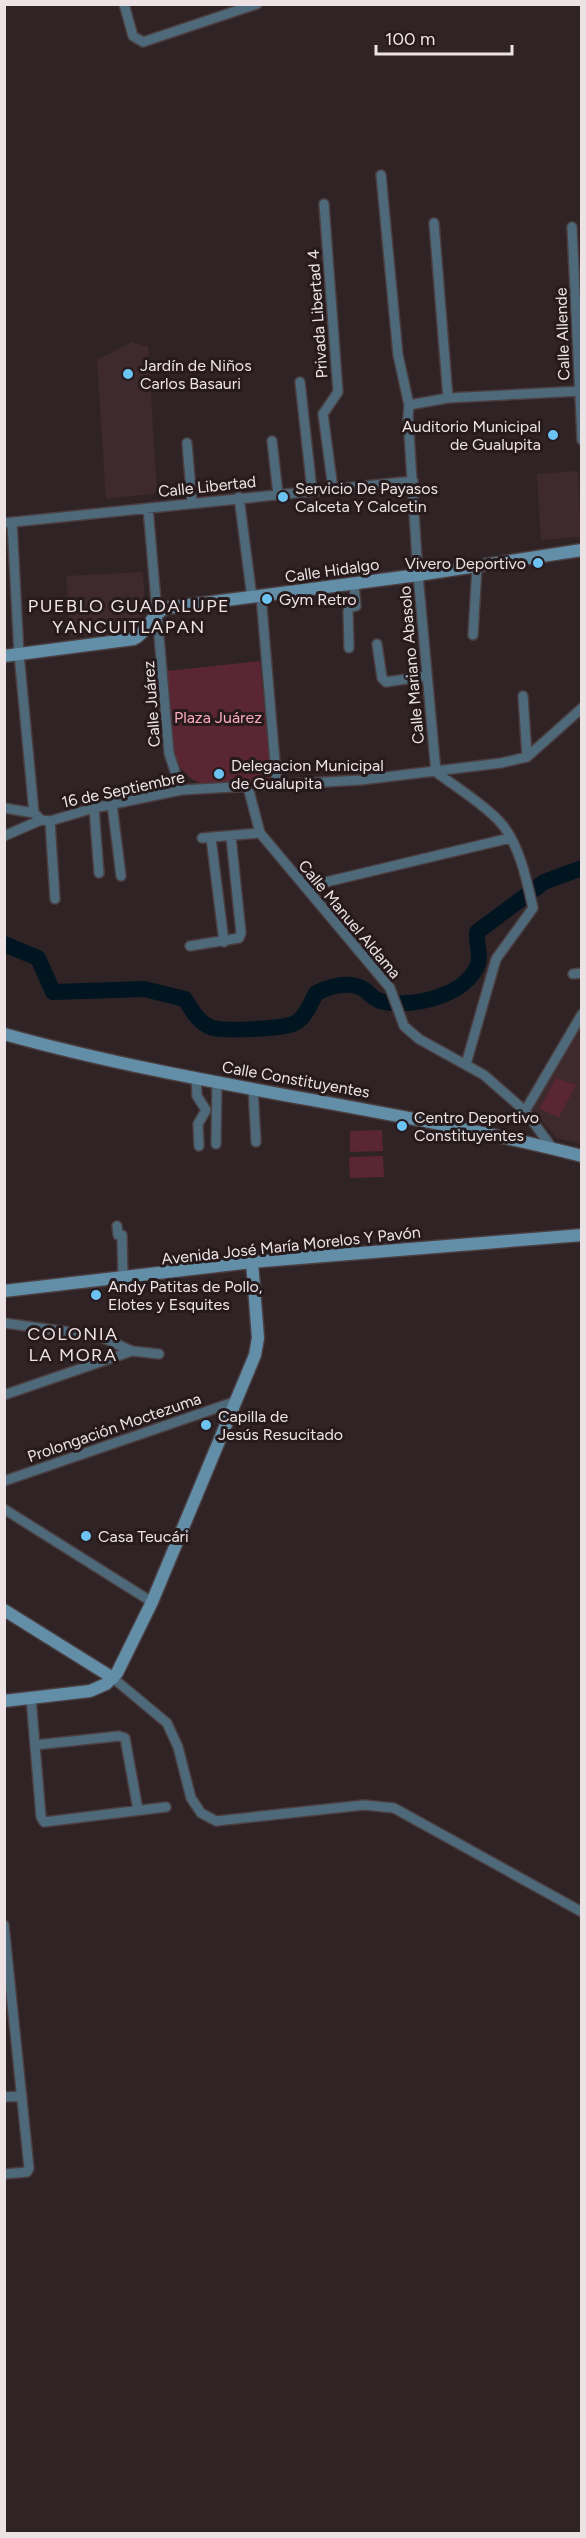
<svg xmlns="http://www.w3.org/2000/svg" width="586" height="2538" font-family="Figtree,sans-serif">
<rect width="100%" height="100%" fill="#302326"/>
<!-- built -->
<path fill="#3e2a2e" d="M132,342L148,347L157,493L106,499L97,360Z
M578,471L581,537L541,540L537,474Z
M143,572L145,610L139,622L124,632L71,637L66,576Z
M581,1019V1144L557,1138L531,1108Z"/>
<!-- green -->
<path fill="#5a2634" d="M260,661L271,780L202,784L192,779L175,763L167,671Z
M556,1078L576,1085L559,1117L539,1109Z
M382,1130L383,1151L350,1152V1131Z
M383,1156L384,1177L350,1178L349,1157Z"/>
<g fill="none" stroke-linecap="round" stroke-linejoin="round">
<!-- river -->
<path stroke="#011520" stroke-width="16" d="M4,944L38,958L53,992L144,989L185,999C191,1009 198,1022 210,1027C221,1032 284,1029 295,1023C305,1018 311,1003 316,993C331,986 350,980 365,990C370,994 374,999 380,1001C410,1009 467,996 478,964C481,955 476,942 477,932L544,882L582,868"/>
<!-- street casing -->
<g stroke="#4a3e41" stroke-width="12">
<path id="street" d="M124,4L133,36L143,42L257,4
M381,175L398,355L409,405L408,417L418,575L436,772C457,788 481,802 499,821C519,842 527,881 533,908L496,959L466,1064
M324,204L338,392L323,414L333,489
M434,223L448,398
M572,227L582,440
M300,382L312,491
M409,405L448,398L582,391
M272,441L278,494
M187,443L192,502
M239,497L252,598
M148,508L169,753L181,790
M12,522L19,654L34,813L41,820
M4,523L413,481
M261,596L277,786
M473,635L477,567
M377,644L382,678L386,682L426,676
M349,648L348,612L349,608L356,606L354,584
M523,696L527,757
M248,787L260,833L390,988L404,1026L419,1039L484,1075L525,1111L553,1149
M112,804L121,876
M4,808L34,813
M94,808L99,873
M41,820L50,821L94,808L181,790L361,780L501,763L527,757L582,708
M50,821L55,899
M4,836L41,820
M202,838L260,833
M211,838L224,942
M305,887L510,838
M190,946L239,938L241,933L231,837
M573,974L582,973
M196,1078L197,1096L206,1110L198,1124L199,1146
M253,1088L256,1142
M525,1111L582,1014
M216,1144L217,1082
M117,1226L118,1235H122L123,1278
M4,1323L99,1336L132,1351
M4,1395L132,1351L159,1354
M4,1481L234,1402
M4,1509L152,1602
M113,1678L167,1723L178,1747L191,1798L201,1813L216,1821L364,1805L394,1808L582,1912
M31,1698L41,1817L44,1822L166,1807
M35,1745L119,1736L125,1738L138,1810
M4,1925L29,2168L27,2172L4,2174
M4,2097L22,2096"/>
</g>
<!-- secondary casing -->
<g stroke="#4a3e41" stroke-width="15">
<path id="secondary" d="M4,656L134,639C148,632 151,614 166,608L418,575L582,550
M4,1034C194,1087 391,1107 582,1156
M4,1291L252,1262L582,1235
M4,1610L113,1678
M4,1701L90,1691L106,1684L117,1673L152,1602L255,1355L258,1338L252,1262"/>
</g>
<!-- street -->
<use href="#street" stroke="#4e6979" stroke-width="9"/>
<!-- secondary -->
<use href="#secondary" stroke="#628ea8" stroke-width="12"/>
</g>
<!-- markers -->
<g fill="#6cc3f2" stroke="#261a1c" stroke-width="2">
<circle cx="128" cy="374" r="6"/>
<circle cx="553" cy="435" r="6"/>
<circle cx="283" cy="497" r="6"/>
<circle cx="538" cy="563" r="6"/>
<circle cx="267" cy="599" r="6"/>
<circle cx="219" cy="774" r="6"/>
<circle cx="402" cy="1126" r="6"/>
<circle cx="96" cy="1295" r="6"/>
<circle cx="206" cy="1425" r="6"/>
<circle cx="86" cy="1536" r="6"/>
</g>
<g text-anchor="middle" stroke-width="6" stroke-linejoin="round" paint-order="stroke">
<!-- street labels -->
<g font-size="16" fill="#ede3e5" stroke="#261a1c">
<text transform="translate(317 314) rotate(-94)" y="6">Privada Libertad 4</text>
<text transform="translate(562 334) rotate(-92)" y="6">Calle Allende</text>
<text transform="translate(207 486) rotate(-6)" y="6">Calle Libertad</text>
<text transform="translate(332 570) rotate(-8)" y="6">Calle Hidalgo</text>
<text transform="translate(411 665) rotate(-95)" y="6">Calle Mariano Abasolo</text>
<text transform="translate(151 704) rotate(-94)" y="6">Calle Juárez</text>
<text transform="translate(123 789) rotate(-12)" y="6">16 de Septiembre</text>
<text transform="translate(350 919) rotate(50)" y="6">Calle Manuel Aldama</text>
<text transform="translate(296 1079) rotate(10)" y="6">Calle Constituyentes</text>
<text transform="translate(291 1245) rotate(-6)" y="6">Avenida José María Morelos Y Pavón</text>
<text transform="translate(114 1427) rotate(-19)" y="6">Prolongación Moctezuma</text>
</g>
<!-- poi labels -->
<g font-size="16" fill="#ede3e5" stroke="#261a1c" text-anchor="start">
<text x="140" y="371">Jardín de Niños<tspan x="140" dy="18">Carlos Basauri</tspan></text>
<text x="541" y="432" text-anchor="end">Auditorio Municipal<tspan x="541" dy="18">de Gualupita</tspan></text>
<text x="295" y="494">Servicio De Payasos<tspan x="295" dy="18">Calceta Y Calcetin</tspan></text>
<text x="526" y="569" text-anchor="end">Vivero Deportivo</text>
<text x="279" y="605">Gym Retro</text>
<text x="231" y="771">Delegacion Municipal<tspan x="231" dy="18">de Gualupita</tspan></text>
<text x="414" y="1123">Centro Deportivo<tspan x="414" dy="18">Constituyentes</tspan></text>
<text x="108" y="1292">Andy Patitas de Pollo,<tspan x="108" dy="18">Elotes y Esquites</tspan></text>
<text x="218" y="1422">Capilla de<tspan x="218" dy="18">Jesús Resucitado</tspan></text>
<text x="98" y="1542">Casa Teucári</text>
</g>
<!-- park labels -->
<g font-size="16" fill="#fbaabb" stroke="#261a1c">
<text x="218" y="723">Plaza Juárez</text>
</g>
<!-- neighbourhood labels -->
<g font-size="18" letter-spacing="1.5" fill="#ede3e5" stroke="#261a1c">
<text x="129" y="612">PUEBLO GUADALUPE<tspan x="129" dy="21">YANCUITLAPAN</tspan></text>
<text x="73" y="1340">COLONIA<tspan x="73" dy="21">LA MORA</tspan></text>
</g>
</g>
<!-- border -->
<rect width="586" height="2538" fill="none" stroke="#ede3e5" stroke-width="12"/>
<!-- scale -->
<path d="M376 45v9h136v-9" fill="none" stroke="#ede3e5" stroke-width="3"/>
<text x="385" y="45" font-size="18" fill="#ede3e5" stroke="#261a1c" stroke-width="4.5" paint-order="stroke">100 m</text>
</svg>
